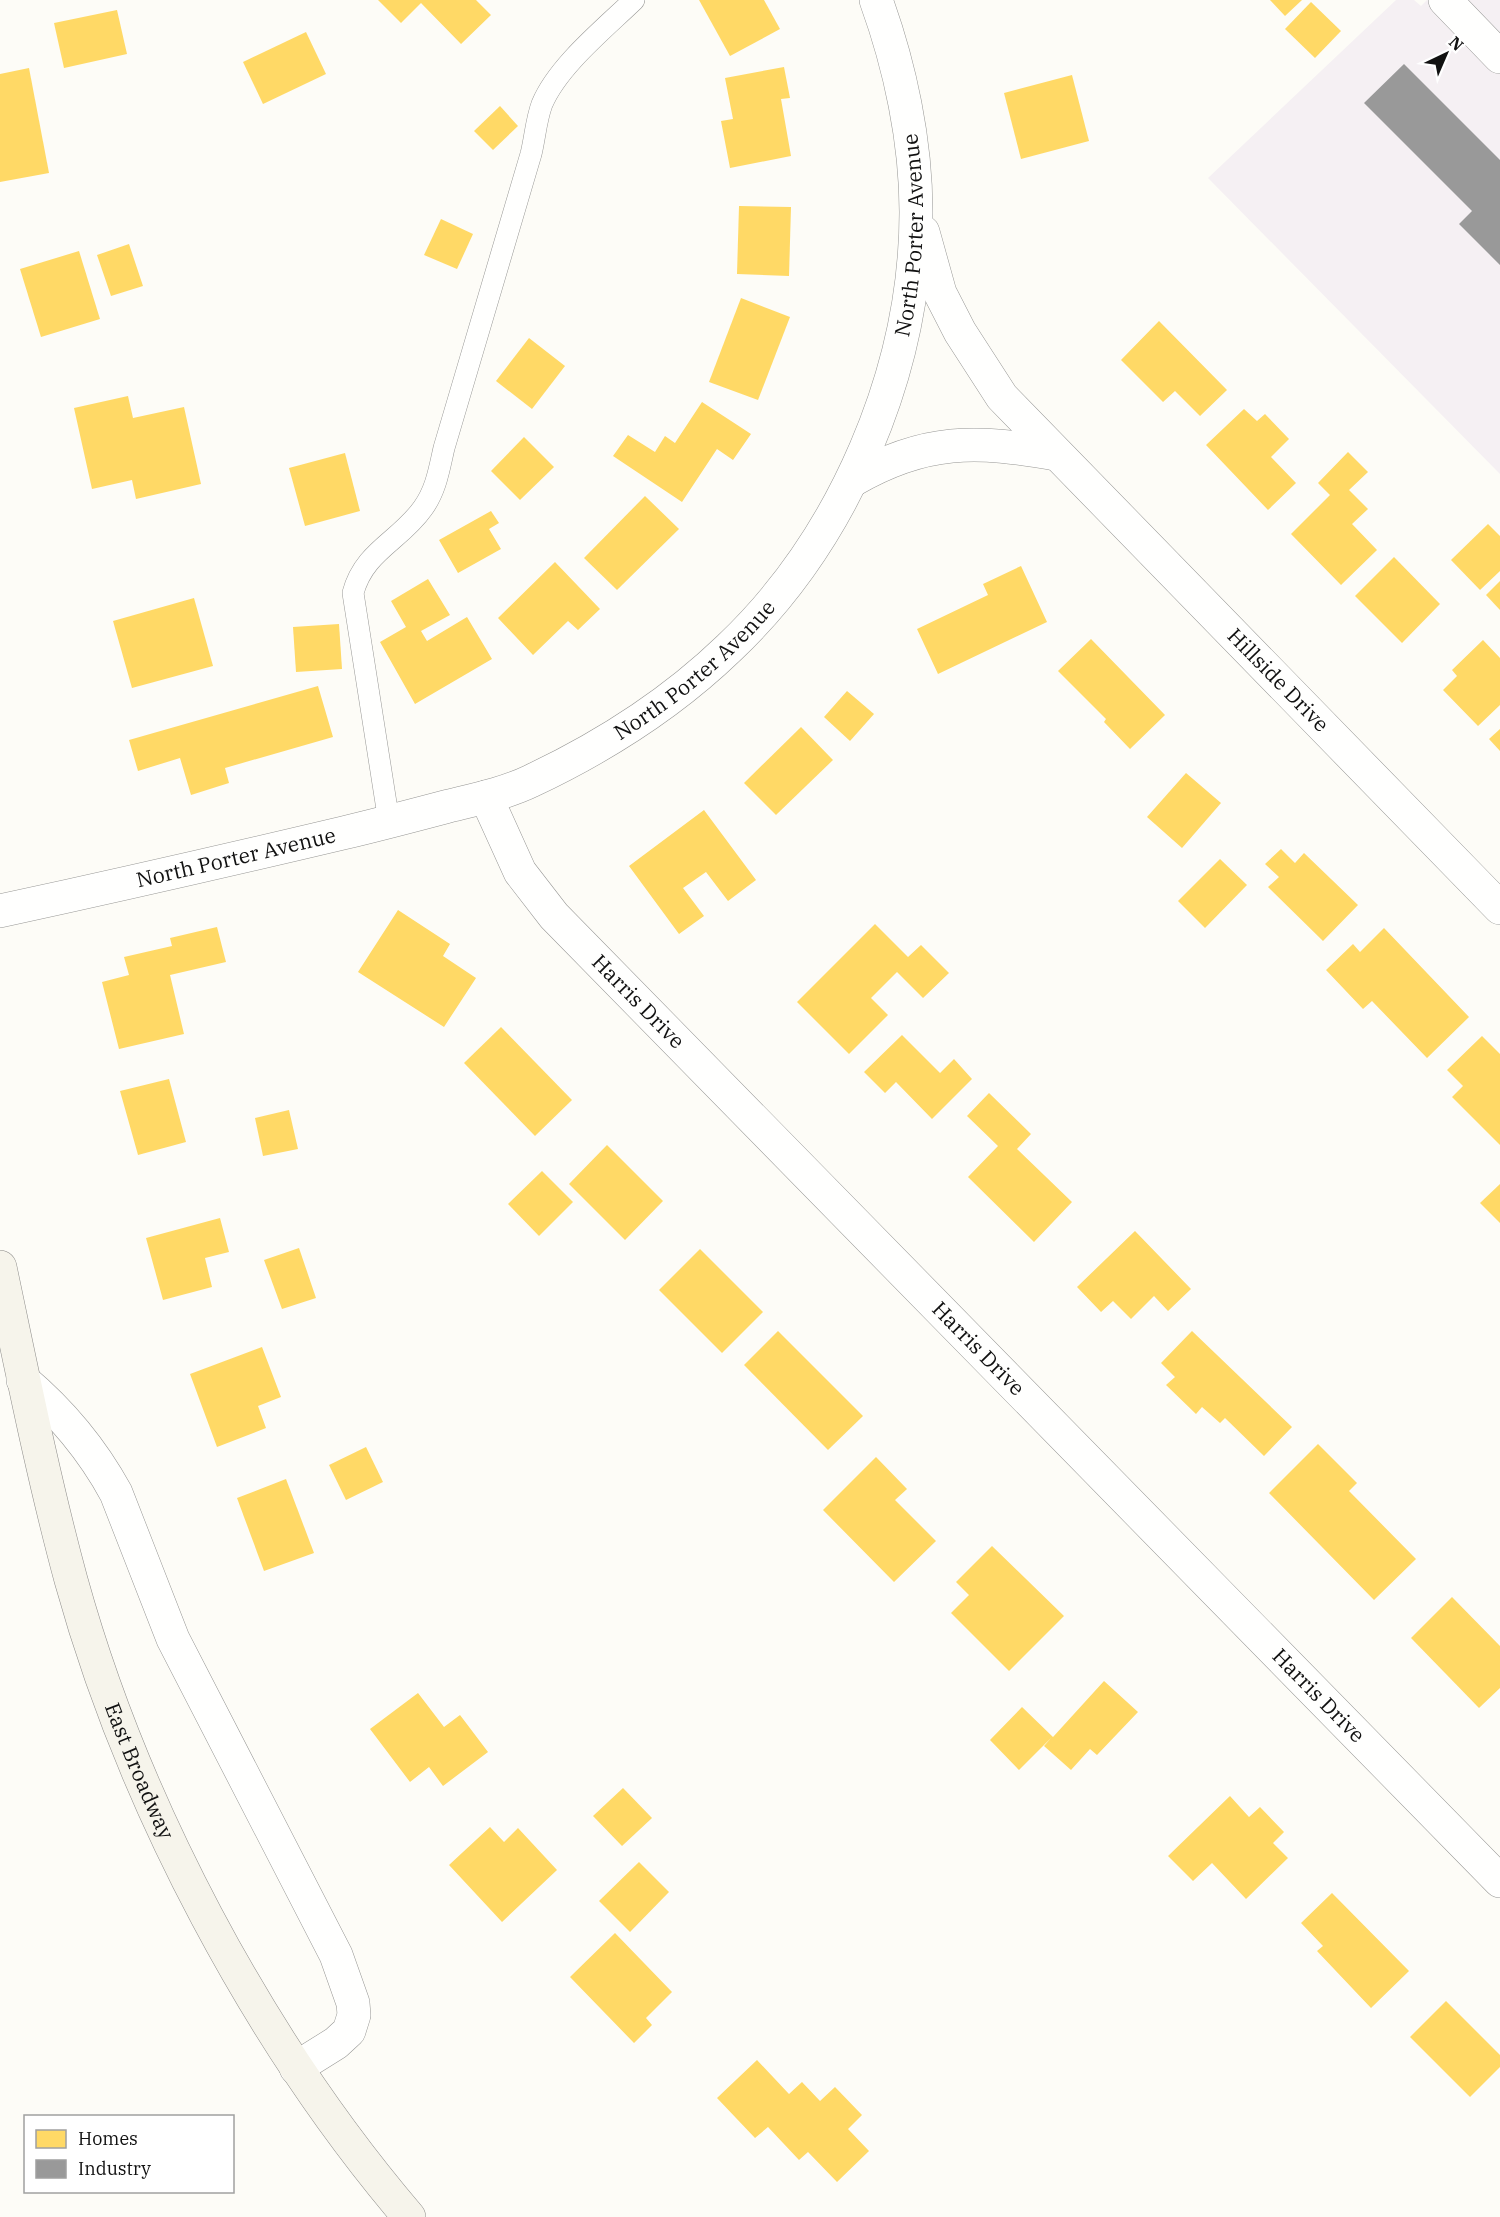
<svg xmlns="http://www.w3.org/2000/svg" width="1500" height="2217" font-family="'IBM Plex Serif',serif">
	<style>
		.industrial { fill: #f5f0f3 }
		.homes { fill: #ffd966 }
		.industry { fill: #999 }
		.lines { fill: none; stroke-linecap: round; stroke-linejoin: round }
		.service-casing { stroke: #979795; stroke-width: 22 }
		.minor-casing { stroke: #979795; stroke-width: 34 }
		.secondary-casing { stroke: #8e8d8b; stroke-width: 34 }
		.service { stroke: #fffffe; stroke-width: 21 }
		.minor { stroke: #fffffe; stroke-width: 33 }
		.secondary { stroke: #f6f4eb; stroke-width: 33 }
		.labels { text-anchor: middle; stroke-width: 6; stroke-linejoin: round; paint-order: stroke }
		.street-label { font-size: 21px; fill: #111; stroke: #fff }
	</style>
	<rect width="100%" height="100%" fill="#fdfcf7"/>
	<path class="industrial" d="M1396,0H1414L1421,6L1427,0H1500V474L1208,178Z"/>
	<g class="homes">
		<path d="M378,0H476L491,15L461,44L421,3L401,23Z"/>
		<path d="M699,0H764L780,29L730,56Z"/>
		<path d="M1270,0H1302L1285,16Z"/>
		<path d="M1311,2L1341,31L1315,58L1285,29Z"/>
		<path d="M117,10L127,54L64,68L54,23Z"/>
		<path d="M306,32L326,74L263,104L243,62Z"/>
		<path d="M784,67L790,98L781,99L791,156L730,168L721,121L733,119L725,78Z"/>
		<path d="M29,68L49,173L0,182V74Z"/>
		<path d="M1072,75L1089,141L1021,159L1004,93Z"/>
		<path d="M500,106L518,126L493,150L474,131Z"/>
		<path d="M739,206L791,207L789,276L737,274Z"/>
		<path d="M441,219L473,234L457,269L424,255Z"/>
		<path d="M129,244L143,286L111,296L97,255Z"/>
		<path d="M79,251L100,319L41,337L20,269Z"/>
		<path d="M741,298L790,317L758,400L709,382Z"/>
		<path d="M1159,321L1227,390L1200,416L1175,391L1163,402L1121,360Z"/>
		<path d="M529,338L565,366L532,409L496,381Z"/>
		<path d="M128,396L133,418L184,407L201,484L136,499L132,480L92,489L74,408Z"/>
		<path d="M702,402L751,434L733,460L717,449L682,502L613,456L628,435L655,452L665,436L675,443Z"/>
		<path d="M1244,409L1257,421L1265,414L1289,439L1271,457L1296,483L1268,510L1206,445Z"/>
		<path d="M524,437L554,467L520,500L491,471Z"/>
		<path d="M1348,452L1368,472L1349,490L1368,509L1352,524L1377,550L1341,585L1291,534L1330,495L1318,483Z"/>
		<path d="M345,453L360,511L305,526L289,468Z"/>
		<path d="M645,496L679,529L617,590L584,558Z"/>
		<path d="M491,511L499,523L489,529L501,549L458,573L439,540Z"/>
		<path d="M1488,524L1500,536V571L1480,590L1451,560Z"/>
		<path d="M1394,557L1440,604L1402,643L1355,596Z"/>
		<path d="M555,562L600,609L578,630L568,621L533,655L498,618Z"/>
		<path d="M1021,566L1047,622L938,674L917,629L988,595L983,584Z"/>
		<path d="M428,579L450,615L421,631L427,641L467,617L492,659L415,704L380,642L406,627L391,601Z"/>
		<path d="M1500,581V610L1486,595Z"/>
		<path d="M194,598L213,666L132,688L113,621Z"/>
		<path d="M339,624L342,669L296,672L293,627Z"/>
		<path d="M1091,639L1165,715L1130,749L1104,722L1106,719L1058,671Z"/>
		<path d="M1483,640L1500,658V705L1478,726L1443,690L1457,676L1452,670Z"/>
		<path d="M318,686L333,737L225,768L229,783L191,795L180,758L138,771L129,740Z"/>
		<path d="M847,691L874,714L850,741L824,717Z"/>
		<path d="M801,727L833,760L776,815L744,783Z"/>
		<path d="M1500,729V751L1489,739Z"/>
		<path d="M1186,773L1221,803L1182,848L1147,817Z"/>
		<path d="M704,810L756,880L728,901L706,872L683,888L704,916L679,934L629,866Z"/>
		<path d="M1281,849L1295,863L1304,853L1358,905L1323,941L1268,887L1279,877L1265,864Z"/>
		<path d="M1220,859L1247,885L1205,928L1178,901Z"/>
		<path d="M398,910L450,944L443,956L476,978L444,1027L358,972Z"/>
		<path d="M875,924L908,957L921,945L949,973L923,998L897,972L871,998L888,1015L849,1054L797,1002Z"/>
		<path d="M217,927L226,962L170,975L184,1034L119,1049L102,982L129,975L124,957L172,946L170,938Z"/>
		<path d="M1384,928L1469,1017L1427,1058L1372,1001L1363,1009L1326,970L1353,944L1360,952Z"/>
		<path d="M501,1027L572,1100L535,1136L464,1063Z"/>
		<path d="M902,1035L940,1073L954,1059L972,1079L932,1119L896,1082L885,1093L864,1072Z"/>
		<path d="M1482,1036L1500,1054V1145L1452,1097L1463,1086L1447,1070Z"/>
		<path d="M169,1079L186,1142L138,1155L120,1091Z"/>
		<path d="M989,1093L1031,1134L1017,1149L1072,1202L1034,1242L968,1177L998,1146L967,1116Z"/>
		<path d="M289,1110L298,1149L263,1156L255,1118Z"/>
		<path d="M607,1145L663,1201L625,1240L569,1184Z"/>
		<path d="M542,1171L573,1202L539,1236L508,1204Z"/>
		<path d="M1500,1184V1223L1480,1203Z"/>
		<path d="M220,1218L229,1252L205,1258L212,1287L163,1300L146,1238Z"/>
		<path d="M1135,1231L1191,1289L1168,1311L1154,1296L1131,1319L1113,1301L1101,1312L1077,1287Z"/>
		<path d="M299,1248L316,1298L282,1309L264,1260Z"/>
		<path d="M700,1249L763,1312L722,1353L659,1290Z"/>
		<path d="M778,1331L863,1416L828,1450L744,1365Z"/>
		<path d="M1192,1331L1292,1427L1264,1456L1225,1418L1220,1423L1202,1407L1196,1414L1166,1385L1175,1377L1161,1363Z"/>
		<path d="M262,1347L281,1397L258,1406L266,1428L217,1447L190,1374Z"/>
		<path d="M1318,1444L1357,1483L1349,1491L1416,1559L1374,1600L1269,1493Z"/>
		<path d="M366,1447L383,1482L346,1500L329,1465Z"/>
		<path d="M876,1457L907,1489L895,1500L936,1541L894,1582L823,1510Z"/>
		<path d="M286,1479L314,1553L264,1571L237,1498Z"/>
		<path d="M992,1546L1064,1616L1009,1671L951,1613L969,1595L956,1582Z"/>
		<path d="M1452,1597L1500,1646V1688L1479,1708L1411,1638Z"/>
		<path d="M1104,1681L1138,1712L1097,1755L1090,1749L1071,1770L1044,1746L1051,1738L1019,1770L990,1740L1022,1707L1053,1737Z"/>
		<path d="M418,1693L444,1727L460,1715L488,1752L443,1786L429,1767L410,1782L370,1729Z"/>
		<path d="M623,1788L652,1818L622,1846L593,1816Z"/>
		<path d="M1230,1796L1249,1817L1260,1807L1284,1832L1273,1843L1288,1858L1246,1899L1212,1863L1193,1881L1168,1856Z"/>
		<path d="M490,1827L504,1842L518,1828L557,1870L502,1922L449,1865Z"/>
		<path d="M639,1862L669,1892L630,1932L599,1901Z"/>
		<path d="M1332,1893L1409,1971L1371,2008L1317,1951L1323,1946L1301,1923Z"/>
		<path d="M615,1933L672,1992L646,2018L652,2025L634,2043L570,1977Z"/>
		<path d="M1446,2001L1500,2055V2067L1470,2097L1410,2037Z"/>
		<path d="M757,2060L789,2094L802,2082L820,2101L835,2087L862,2115L848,2129L869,2151L837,2182L808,2152L799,2160L768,2127L755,2138L717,2098Z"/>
	</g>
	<path class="industry" d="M1404,64L1500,160V265L1459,224L1472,211L1364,103Z"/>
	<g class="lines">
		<g class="service-casing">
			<path id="service" d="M389,822L353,593C364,551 400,541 423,508C436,490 439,470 444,448L531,154C535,138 536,120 542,104C558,66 604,29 634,0"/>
		</g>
		<g class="minor-casing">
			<g id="minor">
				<path d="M1445,0L1500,57"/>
				<path id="s1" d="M923,232L940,293L960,332L1002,397L1500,908"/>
				<path d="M853,480C925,438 977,440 1056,454"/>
				<path id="s2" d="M486,797L520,872L554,916L1500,1881"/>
				<path id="s3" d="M0,911C115,886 229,860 343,833C377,825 411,816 445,807C473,800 504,794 531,781C603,747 672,703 729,648C844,539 916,371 916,212C916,141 900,66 876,0"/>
				<path d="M23,1380C61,1412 92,1449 116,1493L173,1639L336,1955L353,2003L354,2015L349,2031L336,2043L296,2068"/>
			</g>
		</g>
		<g class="secondary-casing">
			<g id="secondary">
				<path id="s4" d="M0,1267C22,1371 43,1477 71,1580C133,1804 258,2040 409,2217"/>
			</g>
		</g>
		<use href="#service" class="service"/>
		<use href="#minor" class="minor"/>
		<use href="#secondary" class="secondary"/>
	</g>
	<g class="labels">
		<g class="street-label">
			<text dy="7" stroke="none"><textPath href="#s3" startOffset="1250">North Porter Avenue</textPath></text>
			<text dy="7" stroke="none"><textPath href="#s3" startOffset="746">North Porter Avenue</textPath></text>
			<text dy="7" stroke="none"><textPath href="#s1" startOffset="580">Hillside Drive</textPath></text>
			<text dy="7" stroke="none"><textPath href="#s3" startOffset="242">North Porter Avenue</textPath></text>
			<text dy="7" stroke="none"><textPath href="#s2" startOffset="258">Harris Drive</textPath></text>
			<text dy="7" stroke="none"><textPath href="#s2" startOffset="744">Harris Drive</textPath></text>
			<text dy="7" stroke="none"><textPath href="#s2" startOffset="1230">Harris Drive</textPath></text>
			<text dy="7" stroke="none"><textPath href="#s4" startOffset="524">East Broadway</textPath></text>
		</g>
	</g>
	<rect x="24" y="2115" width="210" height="78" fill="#ffffff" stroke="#a0a0a0" stroke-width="1.5"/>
	<rect x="36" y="2130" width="30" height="18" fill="#ffd966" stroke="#a0a0a0" stroke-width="1.5"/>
	<text x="78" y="2145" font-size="18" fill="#111111">Homes</text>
	<rect x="36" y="2160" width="30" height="18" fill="#999999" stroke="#a0a0a0" stroke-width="1.5"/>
	<text x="78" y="2175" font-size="18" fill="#111111">Industry</text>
	<g transform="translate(1446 54) rotate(44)" stroke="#ffffff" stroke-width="4.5" paint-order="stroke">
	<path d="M0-4.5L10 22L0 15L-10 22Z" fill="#111111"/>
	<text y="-9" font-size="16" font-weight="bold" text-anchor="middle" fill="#111111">N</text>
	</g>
</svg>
